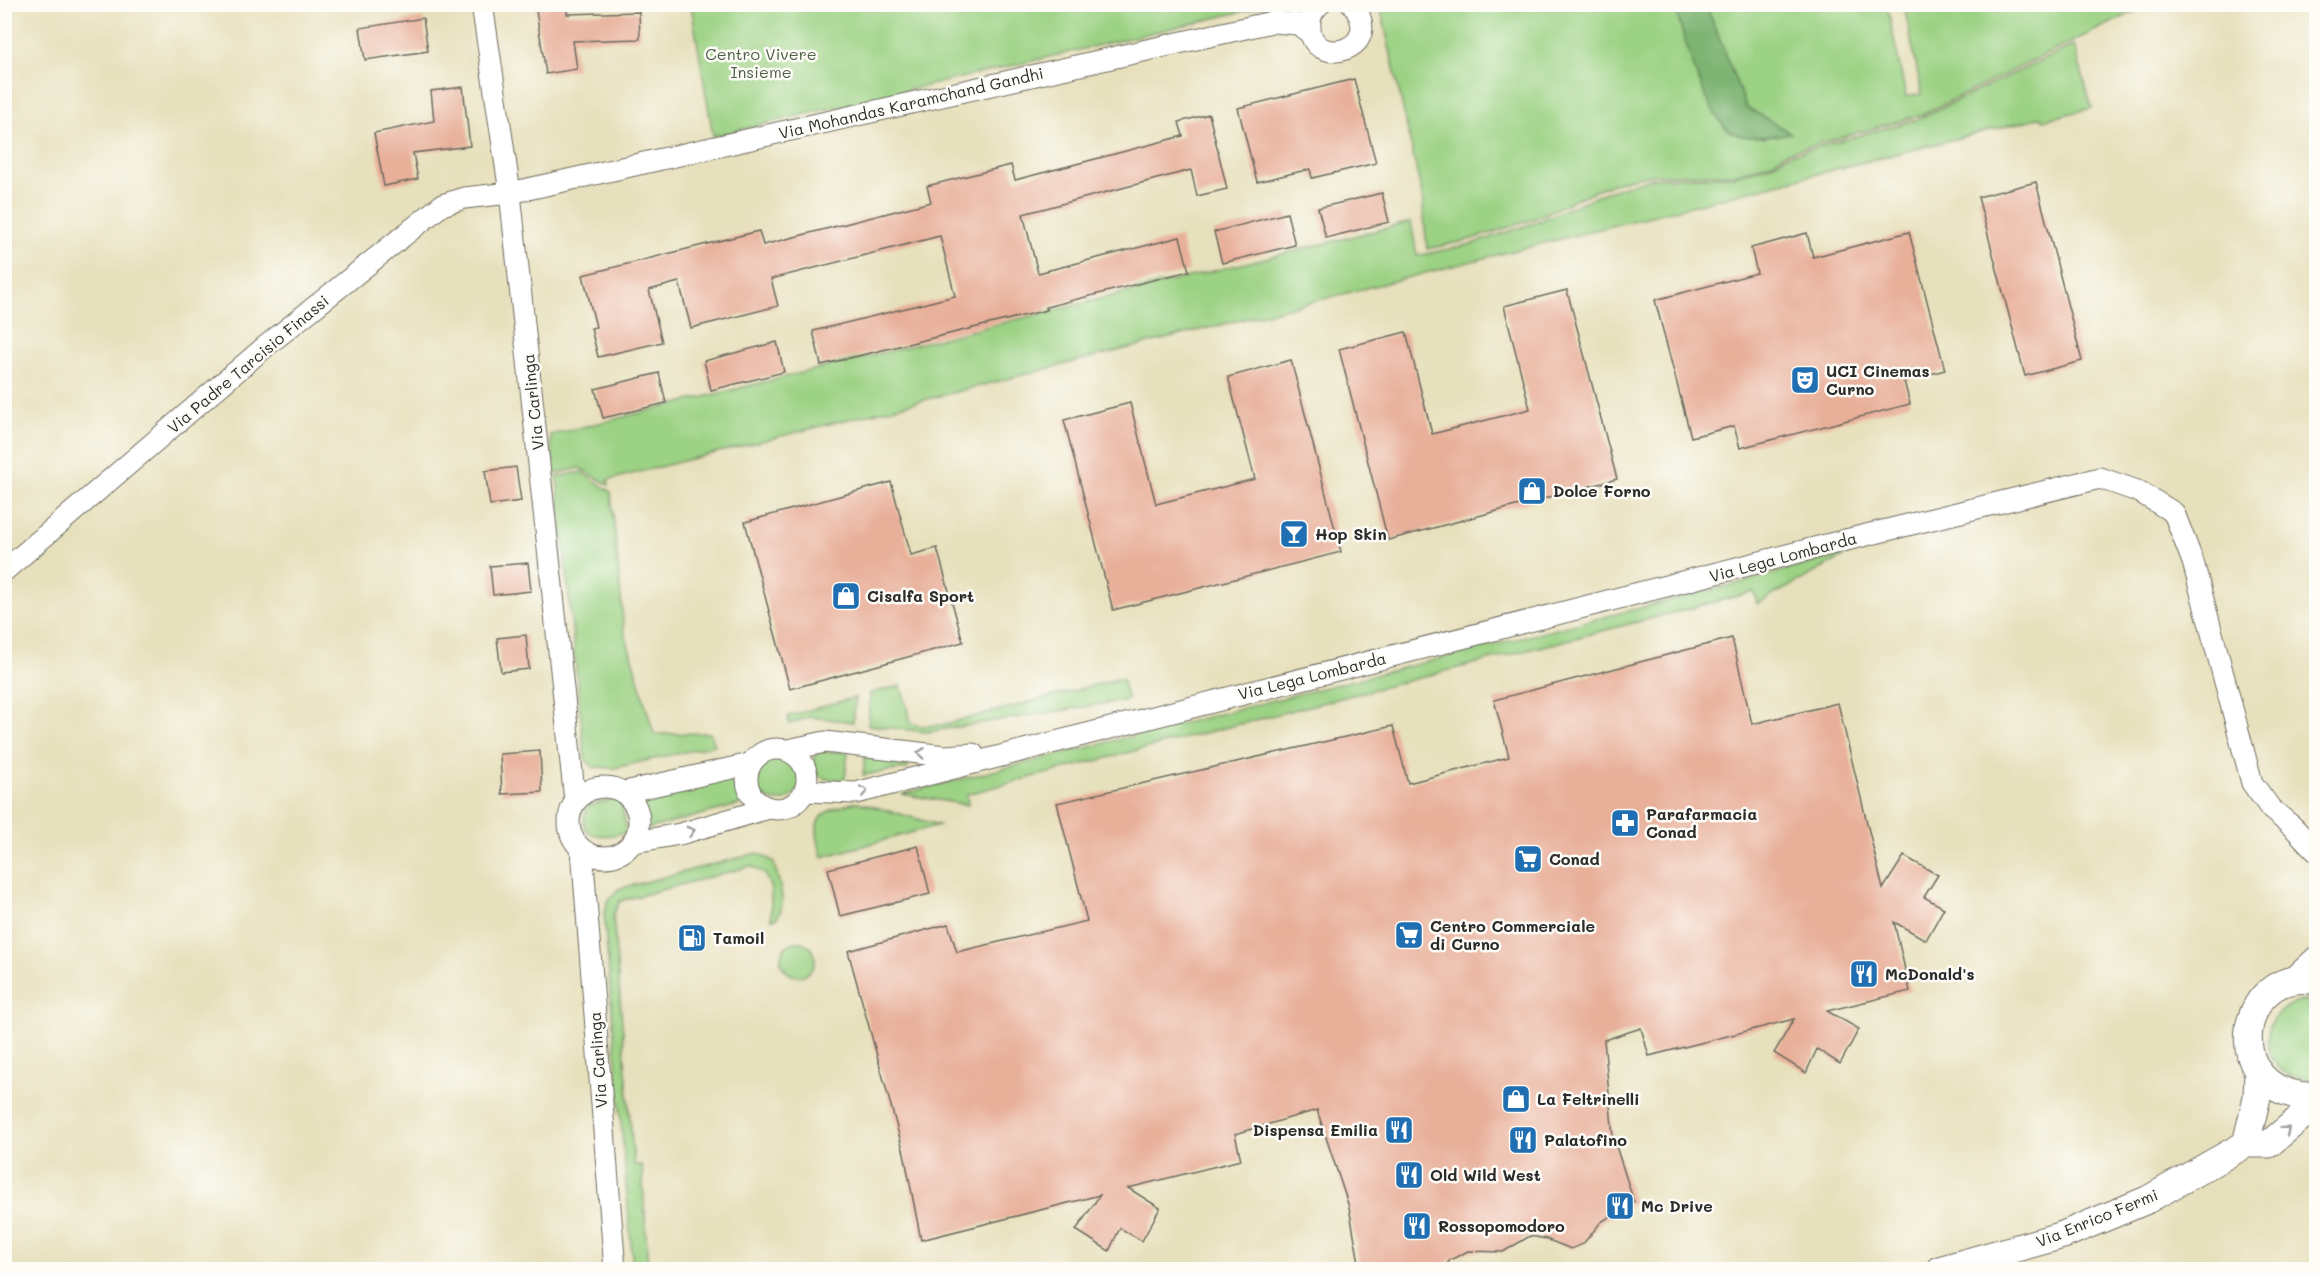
<svg xmlns="http://www.w3.org/2000/svg" width="2321" height="1274" font-family="Mali,sans-serif">
	<style>
		.green { fill: #9cd284; stroke: #647e58; stroke-width: 1.5 }
		.forest { fill: #7db472; stroke: #54704e; stroke-width: 1.5 }
		.building { fill: #e8af99 }
		.lines { fill: none; stroke-linecap: round; stroke-linejoin: round }
		.minor-casing { stroke: #6d6a5e; stroke-width: 23 }
		.tertiary-casing { stroke: #6d6a5e; stroke-width: 29 }
		.minor { stroke: #fff; stroke-width: 21 }
		.tertiary { stroke: #fff; stroke-width: 27 }
		.oneway { stroke: #a0a0a0 }
		.labels { text-anchor: middle; stroke-width: 5; stroke-linejoin: round; paint-order: stroke }
		.park-label { font-size: 16px; fill: #4d5d46; stroke: #fdfcf7 }
		.street-label { font-size: 16px; fill: #2b2b2b; stroke: #fdfcf7 }
		.poi-label { font-size: 16px; font-weight: bold; fill: #2b2b2b; stroke: #fdfcf7; text-anchor: start }
	</style>
	<rect width="100%" height="100%" fill="#fdfcf7"/>
	<filter id="ink" filterUnits="userSpaceOnUse"><feTurbulence type="fractalNoise" baseFrequency=".0167" numOctaves="2"/><feDisplacementMap in="SourceGraphic" scale="12" xChannelSelector="R" yChannelSelector="G"/><feConvolveMatrix kernelMatrix="1 2 1 2 8 2 1 2 1" color-interpolation-filters="sRGB"/></filter>
	<filter id="wash" filterUnits="userSpaceOnUse"><feTurbulence type="fractalNoise" baseFrequency=".008" numOctaves="4" result="noise"/><feDisplacementMap in="SourceGraphic" scale="24" xChannelSelector="R" yChannelSelector="G"/><feGaussianBlur stdDeviation="1.35" result="paint"/><feColorMatrix in="noise" values="0 0 0 0 0 0 0 0 0 0 0 0 0 0 0 0 0 1.4 0 .05"/><feComposite in="paint" operator="in"/></filter>
	<g filter="url(#wash)">
		<rect width="100%" height="100%" fill="#e7e0bc"/>
		<g class="green">
			<path d="M691,5V4L1270,5L713,136Z"/>
			<path d="M1380,5H1674L1699,82L1763,138L1790,133L1746,107L1706,5H1887L1906,97L1922,94L1904,5H2148L1921,115L1785,153L1771,163L1734,174L1649,175L1631,178L1601,188L1531,220L1469,240L1427,249L1422,195Z"/>
			<path d="M2074,45L2092,108L2043,120L2042,117L608,480L609,485L580,468L555,474L550,435L1411,222L1417,256L1472,244L1531,224L1604,193L1650,178L1734,176L1771,165L1785,156L1918,119Z"/>
			<path d="M582,472L611,492L624,630L654,734L710,733L715,745L614,768L593,767L585,759L557,477Z"/>
			<path d="M1854,551L1757,604L1754,592L967,794L968,805L902,794L1751,580Z"/>
			<path d="M1122,678L1128,700L926,732L868,725L870,693L901,686L911,723L920,726L942,725Z"/>
			<path d="M856,697L853,722L810,717L789,724L788,716Z"/>
			<path d="M816,752H848L845,779C831,780 820,782 813,768Z"/>
			<path d="M865,755L908,761V768L863,775Z"/>
			<circle cx="778" cy="778" r="23"/>
			<path d="M727,775L746,803L639,831L640,821L633,800Z"/>
			<path d="M620,797L627,832C605,838 572,841 588,806Z"/>
			<path d="M857,802L939,825L822,857C810,814 818,813 857,802Z"/>
			<path d="M757,853L773,861C778,879 789,903 776,919H771V889L765,874L751,866L620,901L613,915L634,1165H642L648,1269H633L604,913L608,901L618,889Z"/>
			<circle cx="798" cy="959" r="17"/>
			<path d="M2309,1000L2316,1002V1077C2260,1089 2246,1006 2309,1000Z"/>
		</g>
		<path class="forest" d="M1674,5H1706L1746,107L1791,133C1774,136 1745,141 1731,132C1705,116 1683,33 1674,5Z"/>
		<g id="blocks">
			<g class="building">
				<path d="M535,4H567V14L639,12L640,39L573,41L577,69L546,74Z"/>
				<path d="M423,18L428,51L365,60L360,28Z"/>
				<path d="M1354,79L1376,163L1312,178L1310,169L1257,182L1238,108Z"/>
				<path d="M463,87L470,146L413,153L418,179L384,186L374,133L434,121L431,91Z"/>
				<path d="M1209,114L1227,189L1197,196L1191,170L1023,214L1038,273L1180,237L1189,271L1046,307L1047,310L821,365L813,331L955,296L940,236L771,279L778,306L691,328L679,282L649,290L662,342L598,357L591,328L596,327L583,275L759,231L763,245L931,202L927,186L1011,165L1015,180L1183,136L1179,122Z"/>
				<path d="M2036,182L2082,361L2025,376L1978,197Z"/>
				<path d="M1382,193L1389,222L1326,238L1318,208Z"/>
				<path d="M1287,213L1295,245L1222,263L1214,232Z"/>
				<path d="M1909,232L1945,370L1904,381L1910,404L1740,448L1734,426L1691,437L1655,300L1757,273L1751,248L1807,233L1813,257Z"/>
				<path d="M1567,290L1617,479L1388,540L1339,349L1406,332L1432,434L1530,409L1504,306Z"/>
				<path d="M777,342L784,372L711,390L704,361Z"/>
				<path d="M1291,360L1341,552L1113,610L1064,420L1130,403L1156,504L1255,479L1228,377Z"/>
				<path d="M659,373L666,403L603,418L595,389Z"/>
				<path d="M516,467L521,501L490,505L485,471Z"/>
				<path d="M891,482L911,555L937,548L963,642L790,689L745,522Z"/>
				<path d="M528,563L531,591L493,595L490,566Z"/>
				<path d="M526,635L529,669L501,672L497,638Z"/>
				<path d="M1732,638L1752,724L1838,703L1883,889L1904,856L1938,875L1924,897L1944,908L1926,940L1894,922L1910,991L1827,1011L1859,1029L1840,1064L1817,1049L1806,1073L1774,1053L1794,1019L1649,1056L1641,1028L1604,1040L1613,1137L1634,1202L1601,1222L1583,1244L1571,1249L1546,1239L1530,1236L1503,1252L1468,1251L1450,1260L1443,1269L1360,1268L1349,1207L1317,1110L1235,1134L1241,1160L1128,1188L1160,1208L1142,1241L1120,1228L1109,1251L1076,1230L1100,1195L921,1240L904,1153L848,951L948,924L957,952L1087,921L1057,803L1393,726L1408,783L1509,757L1494,700Z"/>
				<path d="M540,751L542,792L502,794L500,754Z"/>
				<path d="M918,846L930,894L840,916L828,869Z"/>
			</g>
		</g>
	</g>
	<g filter="url(#ink)">
		<use href="#blocks" fill-opacity="0" stroke="#6d6a5e" stroke-width="1.5"/>
		<g class="lines">
			<g class="minor-casing">
				<g id="minor">
					<path d="M482,4L510,193L575,801"/>
					<path d="M1320,4C1312,11 1309,18 1310,29C1314,70 1388,49 1352,4"/>
					<path d="M4,571L266,346L442,205L464,198L510,193L1272,22L1298,24L1310,33"/>
					<circle cx="777" cy="779" r="30"/>
					<path d="M788,750L825,742L945,756L973,754"/>
					<circle cx="604" cy="822" r="35"/>
					<path d="M806,791L856,793L1846,540L2100,478L2140,492L2174,513L2193,562L2252,783L2271,809L2293,827L2316,851"/>
					<path d="M625,792L750,764"/>
					<path d="M634,842L680,834L769,808"/>
					<path d="M582,850L615,1270"/>
					<path d="M2289,982L2316,957"/>
				</g>
			</g>
			<g class="tertiary-casing">
				<g id="tertiary">
					<path d="M2316,981C2236,964 2216,1099 2316,1096"/>
					<path d="M2246,1144L2257,1097L2258,1073"/>
					<path d="M1939,1270L2063,1235L2147,1200L2246,1144H2269L2300,1118L2316,1097"/>
				</g>
			</g>
			<use href="#minor" class="minor"/>
			<use href="#tertiary" class="tertiary"/>
		</g>
		<defs><path id="oneway-chevron" d="M-2-3.5L2.5 0L-2 3.5" fill="none" stroke-width="1.6" stroke-linecap="round" stroke-linejoin="round" transform="scale(1.5)"/></defs>
		<g class="oneway">
			<use href="#oneway-chevron" transform="translate(921 753) rotate(-173)"/>
			<use href="#oneway-chevron" transform="translate(864 791) rotate(-12)"/>
			<use href="#oneway-chevron" transform="translate(691 831) rotate(-16)"/>
			<use href="#oneway-chevron" transform="translate(2286 1130) rotate(-40)"/>
		</g>
	</g>
	<defs>
		<g id="theatre-square" transform="scale(1.5)"><rect x="-9" y="-9" width="18" height="18" rx="4" fill="#1f6fb2" stroke="#fdfcf7"/><path d="M-5-5.5Q0-4 5-5.5V0Q5 5 0 6Q-5 5-5 0ZM-3.3-2.5H-1v1.5H-3.3ZM1-2.5H3.3v1.5H1ZM-2.8 1Q0 5.5 2.8 1Z" fill="#fff"/></g>
		<g id="shop-square" transform="scale(1.5)"><rect x="-9" y="-9" width="18" height="18" rx="4" fill="#1f6fb2" stroke="#fdfcf7"/><path d="M-5-2.5h2.3a2.7 3.5 0 0 1 5.4 0H5L5.5 6h-11ZM-1.5-2.5h3a1.5 2.3 0 0 0-3 0Z" fill="#fff"/></g>
		<g id="bar-square" transform="scale(1.5)"><rect x="-9" y="-9" width="18" height="18" rx="4" fill="#1f6fb2" stroke="#fdfcf7"/><path d="M-6-5H6L.8 .8V4.5H3.5V6h-7V4.5H-.8V.8Z" fill="#fff"/></g>
		<g id="pharmacy-square" transform="scale(1.5)"><rect x="-9" y="-9" width="18" height="18" rx="4" fill="#1f6fb2" stroke="#fdfcf7"/><path d="M-2-6h4v4h4v4h-4v4h-4v-4h-4v-4h4Z" fill="#fff"/></g>
		<g id="supermarket-square" transform="scale(1.5)"><rect x="-9" y="-9" width="18" height="18" rx="4" fill="#1f6fb2" stroke="#fdfcf7"/><path d="M-6-5.5h2.5l.6 2H6L4.5 2H-2.5L-4.4-4H-6ZM-1.5 3.2a1.3 1.3 0 1 0 .1 0ZM3 3.2a1.3 1.3 0 1 0 .1 0Z" fill="#fff"/></g>
		<g id="fuel-square" transform="scale(1.5)"><rect x="-9" y="-9" width="18" height="18" rx="4" fill="#1f6fb2" stroke="#fdfcf7"/><path d="M-5.5-6h7V0h2V4h1.3V-2.5L3-4.5l.8-.8L6-3V5H2.5V1h-1V6h-7ZM-4.2-4.7v3.2H.2V-4.7Z" fill="#fff"/></g>
		<g id="restaurant-square" transform="scale(1.5)"><rect x="-9" y="-9" width="18" height="18" rx="4" fill="#1f6fb2" stroke="#fdfcf7"/><path d="M-5-6h1v4h1v-4h1v4h1v-4h1v5L-1.5 .5V6h-2V.5L-5-1ZM5-6V6H3V1.5H1.5Q1.5-4 5-6Z" fill="#fff"/></g>
	</defs>
	<g fill-rule="evenodd">
		<use href="#theatre-square" x="1805" y="380"/>
		<use href="#shop-square" x="1532" y="491"/>
		<use href="#bar-square" x="1294" y="534"/>
		<use href="#shop-square" x="846" y="596"/>
		<use href="#pharmacy-square" x="1625" y="823"/>
		<use href="#supermarket-square" x="1528" y="859"/>
		<use href="#supermarket-square" x="1409" y="935"/>
		<use href="#fuel-square" x="692" y="938"/>
		<use href="#restaurant-square" x="1864" y="974"/>
		<use href="#shop-square" x="1516" y="1099"/>
		<use href="#restaurant-square" x="1399" y="1130"/>
		<use href="#restaurant-square" x="1523" y="1140"/>
		<use href="#restaurant-square" x="1409" y="1175"/>
		<use href="#restaurant-square" x="1620" y="1206"/>
		<use href="#restaurant-square" x="1417" y="1226"/>
	</g>
	<g class="labels">
		<g class="park-label">
			<text x="761" y="60">Centro Vivere<tspan x="761" dy="18">Insieme</tspan></text>
		</g>
		<g class="street-label">
			<text transform="translate(911 103) rotate(-13)" y="6">Via Mohandas Karamchand Gandhi</text>
			<text transform="translate(248 364) rotate(-40)" y="6">Via Padre Tarcisio Finassi</text>
			<text transform="translate(533 402) rotate(-96)" y="6">Via Carlinga</text>
			<text transform="translate(1783 557) rotate(-15)" y="6">Via Lega Lombarda</text>
			<text transform="translate(1312 676) rotate(-14)" y="6">Via Lega Lombarda</text>
			<text transform="translate(598 1060) rotate(-94)" y="6">Via Carlinga</text>
			<text transform="translate(2097 1218) rotate(-22)" y="6">Via Enrico Fermi</text>
		</g>
		<g class="poi-label">
			<text x="1826" y="377">UCI Cinemas<tspan x="1826" dy="18">Curno</tspan></text>
			<text x="1553" y="497">Dolce Forno</text>
			<text x="1315" y="540">Hop Skin</text>
			<text x="867" y="602">Cisalfa Sport</text>
			<text x="1646" y="820">Parafarmacia<tspan x="1646" dy="18">Conad</tspan></text>
			<text x="1549" y="865">Conad</text>
			<text x="1430" y="932">Centro Commerciale<tspan x="1430" dy="18">di Curno</tspan></text>
			<text x="713" y="944">Tamoil</text>
			<text x="1885" y="980">McDonald's</text>
			<text x="1537" y="1105">La Feltrinelli</text>
			<text x="1378" y="1136" text-anchor="end">Dispensa Emilia</text>
			<text x="1544" y="1146">Palatofino</text>
			<text x="1430" y="1181">Old Wild West</text>
			<text x="1641" y="1212">Mc Drive</text>
			<text x="1438" y="1232">Rossopomodoro</text>
		</g>
	</g>
	<rect width="2321" height="1274" fill="none" stroke="#fdfcf7" stroke-width="24"/>
</svg>
